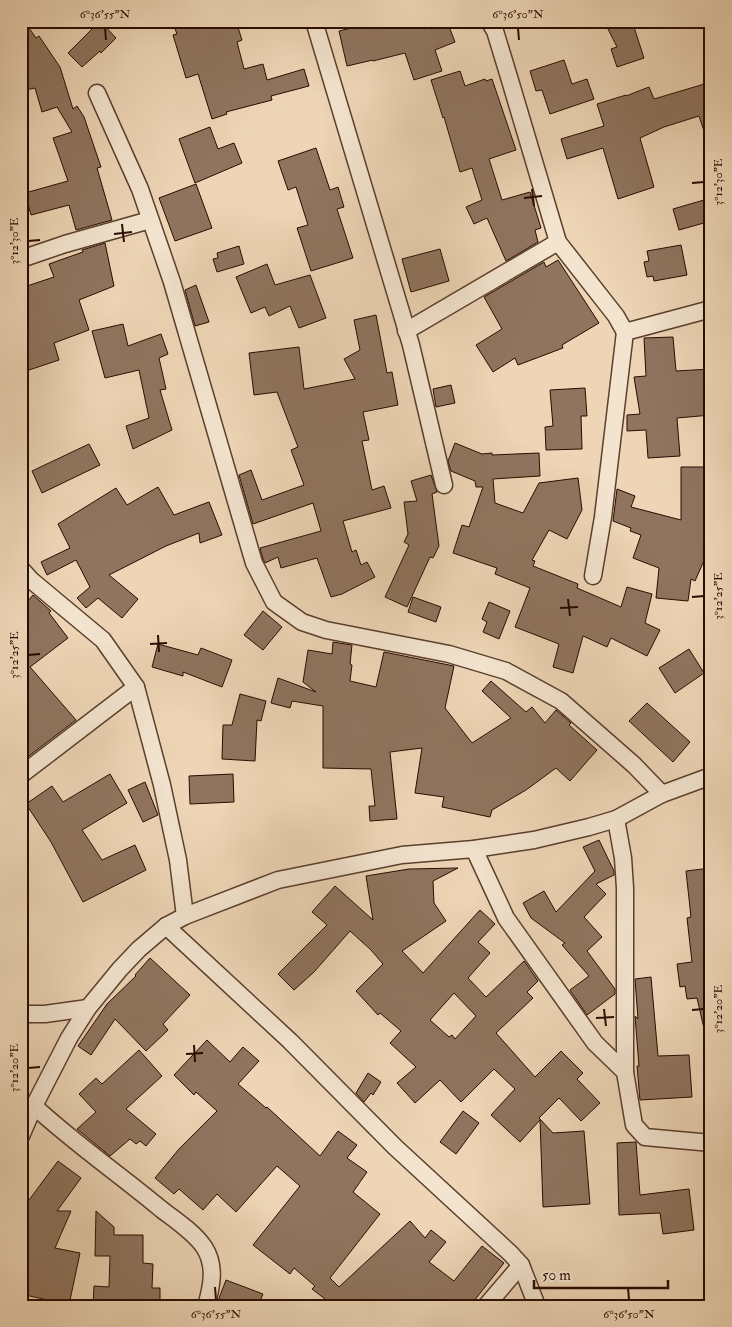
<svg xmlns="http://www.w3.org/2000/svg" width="732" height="1327" font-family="'IM FELL Double Pica',serif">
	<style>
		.building { fill: #8f745e; stroke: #2a0b00; fill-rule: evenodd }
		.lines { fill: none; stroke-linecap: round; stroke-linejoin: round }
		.minor-casing { stroke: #5b3e2d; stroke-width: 19 }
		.minor { stroke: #f3e4cf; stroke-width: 16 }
		.ticks { fill: none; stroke: #2a0b00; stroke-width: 2 }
		.neatline { fill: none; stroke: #2a0b00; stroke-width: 2 }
		.ticks-label { font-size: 12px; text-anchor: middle; fill: #2a0b00 }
	</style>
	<rect width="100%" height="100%" fill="#edd5b5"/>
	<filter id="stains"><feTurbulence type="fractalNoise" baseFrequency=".004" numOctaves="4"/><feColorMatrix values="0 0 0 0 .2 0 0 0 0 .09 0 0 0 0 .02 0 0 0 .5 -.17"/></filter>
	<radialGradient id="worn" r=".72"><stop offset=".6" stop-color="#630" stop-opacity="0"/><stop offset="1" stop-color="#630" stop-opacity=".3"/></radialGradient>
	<g class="building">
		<path d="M21,21H24L36,38L39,36L60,67L73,109L77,106L84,117L101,167L97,168L112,220L76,230L69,205L31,215L25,193L68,181L53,138L72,132L57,107L42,112L35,88L26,90L21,69Z"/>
		<path d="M100,21L116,38L101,53L100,51L82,67L68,53Z"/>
		<path d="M172,21H236L242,40L237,42L244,69L263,64L267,80L304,69L309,86L271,96L272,100L226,112L227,114L212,119L198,74L186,78L173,35L177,34Z"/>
		<path d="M363,21H421L424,29L447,21L455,42L435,50L442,71L414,80L405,53L373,61V60L347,66L339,31L364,25Z"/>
		<path d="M604,21H632L644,58L617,67L611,49L617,47Z"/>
		<path d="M564,60L572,84L587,79L594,99L550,114L542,90L536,91L530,71Z"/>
		<path d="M460,71L465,86L485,79L486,81L492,79L516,150L489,159L502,200L530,192L541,228L535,230L538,242L506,261L487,218L474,224L466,207L482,200L472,168L460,172L444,117L443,118L431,80Z"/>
		<path d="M711,82V143H708L699,116L664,127L640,138L654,187L618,199L603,148L567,159L561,139L604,126L597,104L626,95V96L649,87L654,99Z"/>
		<path d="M210,127L218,149L234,143L242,163L195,183L179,139Z"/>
		<path d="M316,148L330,190L338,187L344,207L337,209L353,258L311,271L297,228L308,225L296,187L288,190L278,161Z"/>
		<path d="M196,184L212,228L175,241L159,198Z"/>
		<path d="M711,198V221L679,230L673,209Z"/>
		<path d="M105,243L114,286L79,300L89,330L54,343L59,360L29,370L21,345V288L54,277L49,264L83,252L82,250Z"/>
		<path d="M681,245L687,275L654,281L653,276L647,277L644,262L649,261L647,251Z"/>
		<path d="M239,246L244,264L217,272L213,259L218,258L217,253Z"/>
		<path d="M440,249L449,281L411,292L402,259Z"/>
		<path d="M558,260L599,323L562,345L563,348L518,365L515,358L493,372L476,345L502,329L484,297L544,262L546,267Z"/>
		<path d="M267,264L275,285L310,275L326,318L299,328L290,306L269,316L265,307L251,313L236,277Z"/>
		<path d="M196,285L209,322L195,326L185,290Z"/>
		<path d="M376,315L387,373L392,372L398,405L363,412L369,440L362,441L372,490L384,486L391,508L343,521L352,552L356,550L361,565L367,562L375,577L342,594L331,597L317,558L281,568L278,557L265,563L263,559L260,548L321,531L313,503L253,524L239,475L251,470L262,500L304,485L291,450L298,447L277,392L254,395L249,353L299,347L304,389L355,379L344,359L360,350L354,320Z"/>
		<path d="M123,324L128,346L161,334L168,354L159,358L166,389L160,390L172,430L133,449L126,426L149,418L139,370L105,378L92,331Z"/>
		<path d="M673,337L676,371L711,369V415L677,418L680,456L648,458L646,430L627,431V415L640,414L634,377L646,376L644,338Z"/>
		<path d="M451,385L455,403L436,407L433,389Z"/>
		<path d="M585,388L587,416H581L582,449L546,450L545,427L553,426L550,390Z"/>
		<path d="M455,443L482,454L492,453V455L539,453L540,476L493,479L495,503L523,513L539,483L578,478L582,510L567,539L549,530L532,560L535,561L533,566L578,584L577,588L621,607L627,587L652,594L645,623L660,630L647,656L611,638L607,647L583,636L573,673L553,667L559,644L515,627L530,588L495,574L497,568L453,553L462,525L469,527L483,487H476L475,481L451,471L448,461Z"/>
		<path d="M89,444L100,465L42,493L32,471Z"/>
		<path d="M681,467H711V536L706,556L695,581L691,579L688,601L656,598L659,568L633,558L641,535L630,531L631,528L613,521L617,489L635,496L631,507L681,520Z"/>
		<path d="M431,475L437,492L432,494L439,546L433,558L430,557L407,607L385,597L409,545L404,542L408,534L404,502L417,501L411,481Z"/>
		<path d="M158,487L174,515L209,502L222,535L200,543L199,533L166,546L109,575L138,599L122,618L98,598L86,608L77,598L90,587L76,560L47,575L41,562L70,548L58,524L116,488L127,505Z"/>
		<path d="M33,595L51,611L49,613L68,638L30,667L76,720L21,762V609Z"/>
		<path d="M413,597L441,607L436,622L408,612Z"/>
		<path d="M489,602L510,611L499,639L483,632L487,622L482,619Z"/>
		<path d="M263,611L282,627L263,650L244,635Z"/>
		<path d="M333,642L352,645L350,664L352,665L350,681L376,687L384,652L454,666L445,708L472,743L511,718L482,691L491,681L526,712L532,707L545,723L556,710L571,723L569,725L597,750L570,781L556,768L526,790L492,810L490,817L442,807L444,797L415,793L422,748L390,752L397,819L370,821L369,806H375L371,769L323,768V706L292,701L290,708L271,703L278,678L316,692L303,682L308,650L332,654Z"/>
		<path d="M158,644L198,655L201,648L232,660L222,687L183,672V676L152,667Z"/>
		<path d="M689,649L704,673L675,693L659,668Z"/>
		<path d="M240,694L266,701L261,721L257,720L255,761L222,759L223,725H232Z"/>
		<path d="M647,703L690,742L673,762L629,721Z"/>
		<path d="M110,774L127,803L82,830L102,860L135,845L146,870L83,902L51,842L26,804L52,786L63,802Z"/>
		<path d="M233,774L234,802L190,804L189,776Z"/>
		<path d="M145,782L158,815L143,822L128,790Z"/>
		<path d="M599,840L614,871V875L596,884L606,894L584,917L602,937L587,951L615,989V994L587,1015L570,990L589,976L562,945L565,943L531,918L523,903L544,891L556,912L595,871L583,847Z"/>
		<path d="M458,868L433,881L434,903L446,921L402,951L423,973L480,910L495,924L478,942L490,953L468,978L486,997L524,961L538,981L527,992L533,998L496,1033L535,1077L561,1051L583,1073L577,1079L600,1103L581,1121L559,1098L539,1118L553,1133L584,1131L590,1204L543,1207L540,1120L520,1142L491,1115L515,1089L494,1069L461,1102L440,1080L415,1103L397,1083L416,1067L390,1043L401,1031L380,1013L378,1015L356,991L383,964L371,950L350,931L314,972L294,990L278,974L327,925L312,912L335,886L373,920L366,876L409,869ZM454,993L476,1016L455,1039L452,1035L449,1037L430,1020Z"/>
		<path d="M711,868V1033H705L697,998L687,999L685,986L680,987L677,964L692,962L687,918L691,917L686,871Z"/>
		<path d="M150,958L190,995L163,1024L168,1030L146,1051L115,1019L91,1055L78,1046L107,1004L136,976L135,975Z"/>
		<path d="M651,977L658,1056L689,1055L692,1097L640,1100L637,1066H639L635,1016L638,1019L635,979Z"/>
		<path d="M207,1040L230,1062L243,1047L259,1061L238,1084L266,1108L267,1107L320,1156L338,1131L357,1145L347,1158L367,1172L353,1192L380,1214L330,1278L339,1287L410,1221L425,1238L431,1230L446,1242L429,1262L454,1281L482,1246L504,1263L470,1306H334L312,1289L315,1286L294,1268L290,1274L253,1245L300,1186L277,1166L236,1212L217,1194L203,1210L179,1189L174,1194L155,1178L179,1149L217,1111L196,1092L194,1095L174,1075Z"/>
		<path d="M139,1050L162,1076L126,1109L156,1134L146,1146L140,1141L136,1144L130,1139L110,1156L77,1129L96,1112L79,1094L96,1078L102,1084Z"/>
		<path d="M368,1073L381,1082L373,1095L371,1093L364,1102L356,1093Z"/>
		<path d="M463,1111L479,1123L456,1154L440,1142Z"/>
		<path d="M636,1142L640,1195L689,1189L694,1230L663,1234L660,1213L619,1215L617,1143Z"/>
		<path d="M58,1161L81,1178L57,1211H71L55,1248L80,1253L69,1305L21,1294V1220L29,1200Z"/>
		<path d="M96,1211L114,1227V1235H143V1263L153,1264L152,1288H160V1306H93L94,1286L109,1287L110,1256H95Z"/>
		<path d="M226,1280L263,1294L258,1306H216Z"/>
	</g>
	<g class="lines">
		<g class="minor-casing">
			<g id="minor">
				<path d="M314,21L411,345L444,485"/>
				<path d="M489,21L495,31L509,77L558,242L616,316L625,332"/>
				<path d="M97,93L140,189L172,282L254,563L274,602L302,622L326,630L449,654L506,671L561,701L634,765L662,794"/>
				<path d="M21,259L65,244L150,220"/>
				<path d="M406,331L558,242"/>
				<path d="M21,569L31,580L103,640L136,687L162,785L178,860L185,916"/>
				<path d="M593,576L603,517L625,332L711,309"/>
				<path d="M21,775L136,687"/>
				<path d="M616,819L623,858L625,888V1072L634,1125L645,1137L711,1143"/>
				<path d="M474,849L506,918L595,1043L625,1072"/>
				<path d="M166,926L290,1041L395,1147L510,1253L521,1265L537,1306"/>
				<path d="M21,1014H45L88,1008"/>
				<path d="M34,1106C74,1143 119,1174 161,1209C175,1220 194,1232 204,1247C216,1265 212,1286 206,1306"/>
				<path d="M21,1136L34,1106L69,1038L88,1008L120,969L139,949L166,926L185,916L278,880L402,855L474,849L534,840L589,827L616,819L662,794L711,776"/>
				<path d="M486,1306L521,1265"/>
			</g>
		</g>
		<use href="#minor" class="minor"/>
	</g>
	<path class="ticks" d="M105,28L106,40M518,28L519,40M692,183L704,182M532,189L534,206M524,198L542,196M122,224L124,242M114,234L132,232M28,241L40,240M692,597L704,596M568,599L570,616M560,608L578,607M158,635L159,652M150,644L167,643M28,655L40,654M604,1009L606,1026M692,1010L704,1009M596,1018L614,1017M194,1045L195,1062M186,1054L203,1053M28,1068L40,1067M215,1287L216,1300M628,1287L629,1300"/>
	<rect width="732" height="1327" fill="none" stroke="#edd5b5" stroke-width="55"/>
	<path d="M534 1280v8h134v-8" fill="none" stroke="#2a0b00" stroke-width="2.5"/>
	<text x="542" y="1280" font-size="15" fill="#2a0b00" stroke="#f3e4cf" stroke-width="4" paint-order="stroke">50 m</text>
	<rect x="28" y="28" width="676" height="1272" class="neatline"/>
	<g class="ticks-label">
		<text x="105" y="18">6°36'55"N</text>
		<text x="518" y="18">6°36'50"N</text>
		<text transform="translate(718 182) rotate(-90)" y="4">3°12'30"E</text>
		<text transform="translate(14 241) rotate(-90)" y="4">3°12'30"E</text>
		<text transform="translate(718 596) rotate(-90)" y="4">3°12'25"E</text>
		<text transform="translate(14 655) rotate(-90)" y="4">3°12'25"E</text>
		<text transform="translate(718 1009) rotate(-90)" y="4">3°12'20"E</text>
		<text transform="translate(14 1068) rotate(-90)" y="4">3°12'20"E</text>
		<text x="216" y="1318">6°36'55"N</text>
		<text x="629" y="1318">6°36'50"N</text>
	</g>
	<rect width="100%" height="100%" filter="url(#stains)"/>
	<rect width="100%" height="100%" fill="url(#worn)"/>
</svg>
